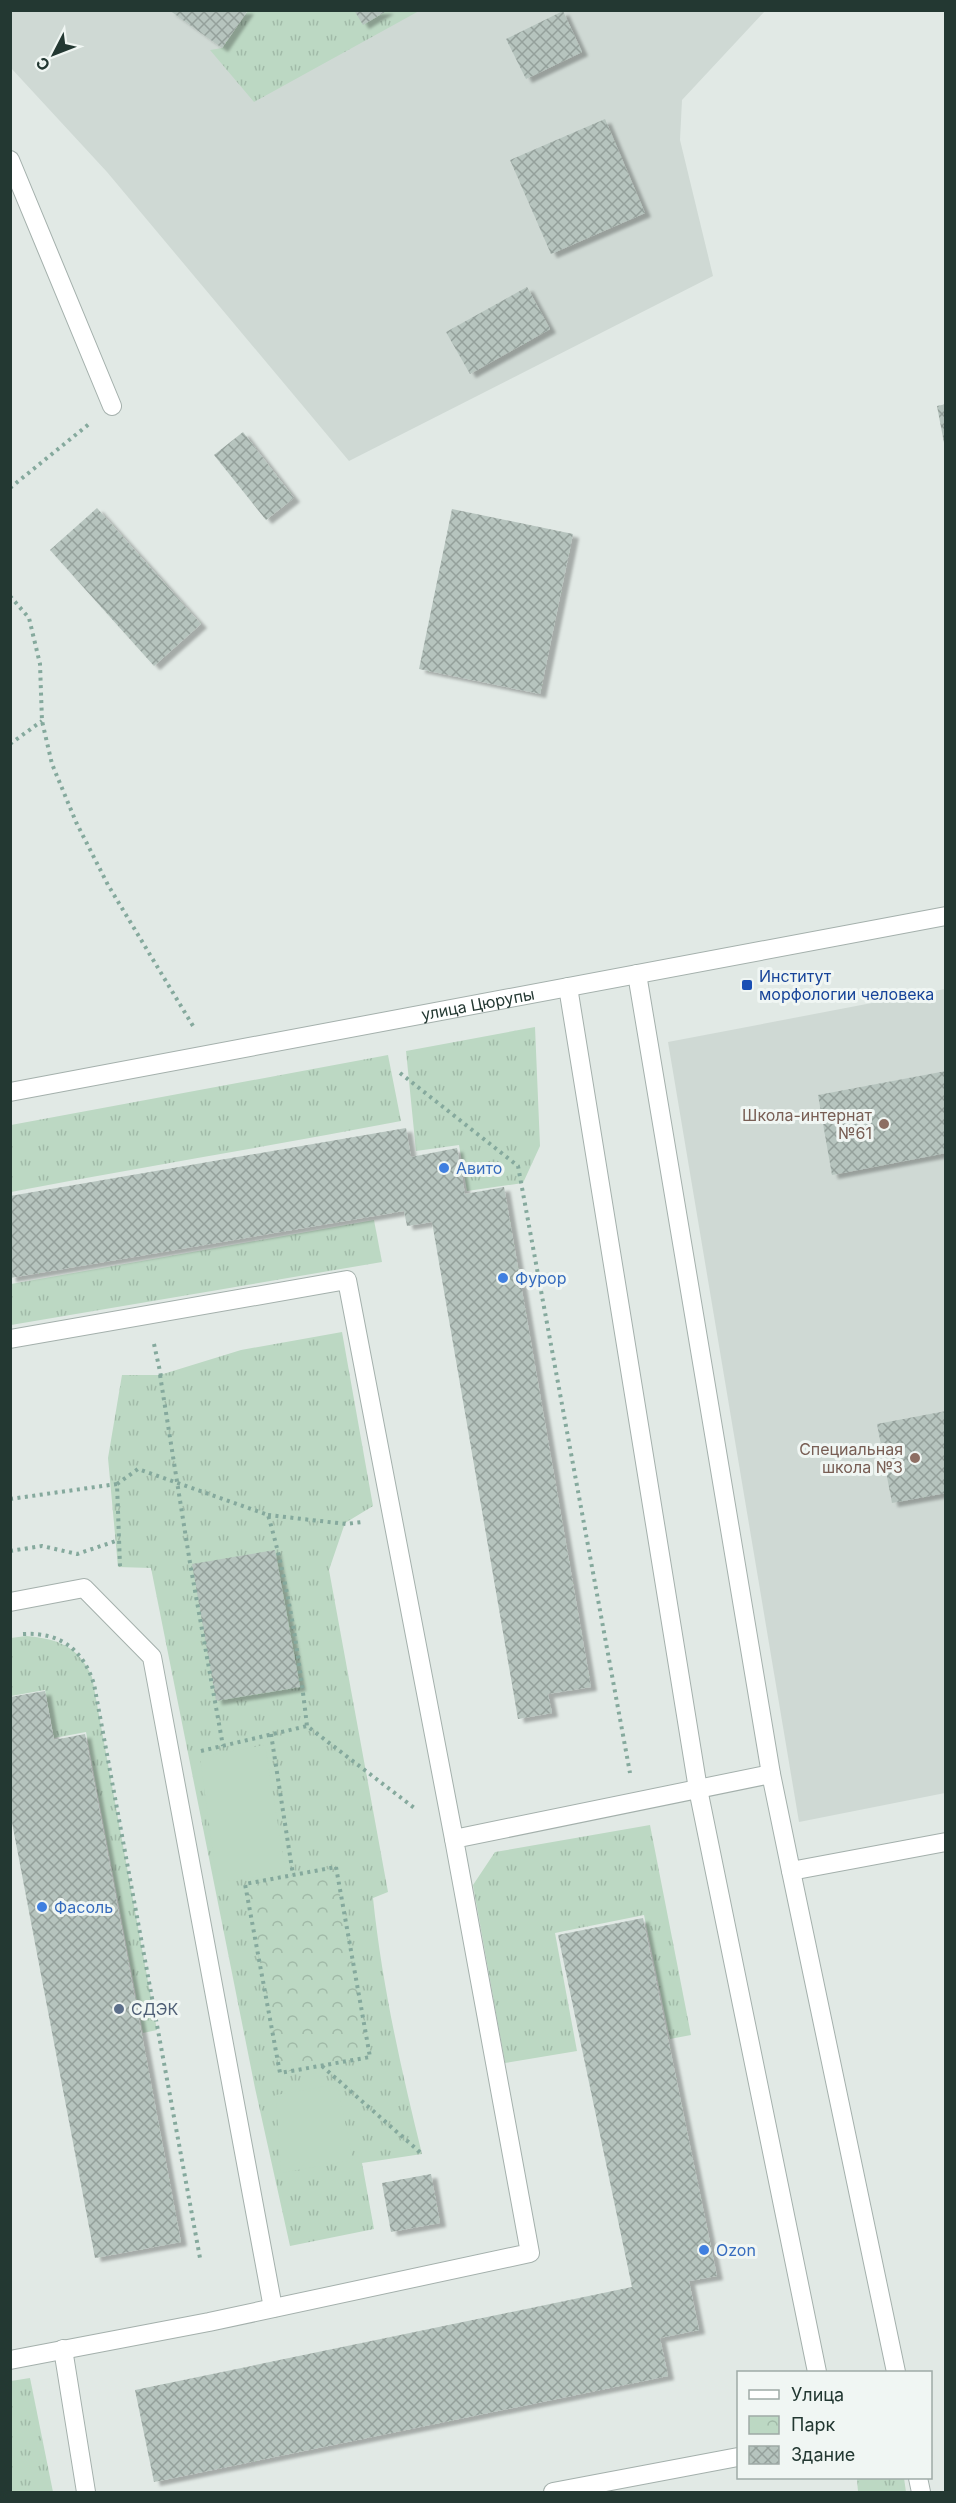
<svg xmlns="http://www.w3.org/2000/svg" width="956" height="2503" font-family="Inter,sans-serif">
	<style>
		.built { fill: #cfd9d4 }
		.grass { fill: url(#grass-tufts) }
		.park { fill: url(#park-crowns) }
		.pitch { fill: #bcd8c3 }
		.building { fill: url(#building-cross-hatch); filter: url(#shadow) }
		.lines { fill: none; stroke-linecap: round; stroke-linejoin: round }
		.minor-casing { stroke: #a4b0ac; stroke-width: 20 }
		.path { stroke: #85a99d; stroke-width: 4; stroke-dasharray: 3 4.5; stroke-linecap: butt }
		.minor { stroke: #fff; stroke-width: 18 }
		.transit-dot { fill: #1a4fb4; stroke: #f0f6f3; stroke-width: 2 }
		.education-dot { fill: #8d6e63; stroke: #f0f6f3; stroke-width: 2 }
		.shop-dot { fill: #3f7fe0; stroke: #f0f6f3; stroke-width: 2 }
		.service-dot { fill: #5c6f8a; stroke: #f0f6f3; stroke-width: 2 }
		.labels { text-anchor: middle; stroke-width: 6; stroke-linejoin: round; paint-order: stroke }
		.transit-label { font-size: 16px; fill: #164399; stroke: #f0f6f3; text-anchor: start }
		.street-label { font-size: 16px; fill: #233832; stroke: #f0f6f3 }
		.education-label { font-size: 16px; fill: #785e54; stroke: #f0f6f3; text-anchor: end }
		.shop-label { font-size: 16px; fill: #366cbe; stroke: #f0f6f3; text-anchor: start }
		.service-label { font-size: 16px; fill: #4e5e75; stroke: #f0f6f3; text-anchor: start }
	</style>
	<defs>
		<pattern id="grass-tufts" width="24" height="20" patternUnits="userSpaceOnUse" patternTransform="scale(1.5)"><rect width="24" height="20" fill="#bcd8c3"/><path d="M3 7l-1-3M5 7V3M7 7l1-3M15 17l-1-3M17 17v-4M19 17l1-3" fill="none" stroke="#a1baa8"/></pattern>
		<pattern id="park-crowns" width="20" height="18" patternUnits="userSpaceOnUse" patternTransform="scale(1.5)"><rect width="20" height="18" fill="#bcd8c3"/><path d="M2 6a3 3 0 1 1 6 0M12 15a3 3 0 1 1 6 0" fill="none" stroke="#a1baa8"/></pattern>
		<pattern id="building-cross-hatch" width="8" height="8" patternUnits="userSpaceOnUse" patternTransform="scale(1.5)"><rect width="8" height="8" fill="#b6c4be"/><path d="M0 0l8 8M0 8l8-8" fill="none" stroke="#94a09b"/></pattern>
		<filter id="shadow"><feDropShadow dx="6" dy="4" stdDeviation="1.5" flood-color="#0004"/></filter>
	</defs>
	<rect width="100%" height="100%" fill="#e1e9e5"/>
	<g class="built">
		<path d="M11,11H765L682,100L680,140L713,276L349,461L107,172L11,68Z"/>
		<path d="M945,989V1793L799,1822L668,1042Z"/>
	</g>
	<g class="grass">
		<path d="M248,11H419L254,102L210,50L222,48Z"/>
		<path d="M535,1027L540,1146L523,1183L467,1191L459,1145L416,1151L406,1051Z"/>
		<path d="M388,1055L401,1121C271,1146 141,1167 11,1192V1125Z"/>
		<path d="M374,1220L382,1262L11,1325V1284Z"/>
		<path d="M342,1332L373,1506L345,1523L329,1570L388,1892L373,1898C382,1985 401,2069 422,2154L362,2163L374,2229L290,2246L255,2088L151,1568L118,1567L108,1458L122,1375H160L241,1350Z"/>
		<path d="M26,1636C58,1639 79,1646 92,1677L157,2030L143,2033L86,1732L54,1738L45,1690L11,1696V1638Z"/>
		<path d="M650,1825L691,2035L670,2039L644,1915L555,1933L577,2051L505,2063L473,1885L495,1852Z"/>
		<path d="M30,2378L53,2492H11V2381Z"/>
		<path d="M857,2478H904L906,2492H858Z"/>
	</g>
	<path class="park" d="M335,1868L370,2056L280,2073L246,1885Z"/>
	<g class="pitch">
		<path d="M265,1745L286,1874L217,1882L200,1757Z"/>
		<path d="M337,2084L353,2160L281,2173L276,2095Z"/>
	</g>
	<g class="building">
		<path d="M169,10H248L222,48Z"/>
		<path d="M354,10H388L363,25Z"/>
		<path d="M563,11L582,52L526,79L506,39Z"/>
		<path d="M605,119L645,213L551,254L510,160Z"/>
		<path d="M527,287L550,329L470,374L446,332Z"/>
		<path d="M946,404V443H944L937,406Z"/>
		<path d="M243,432L294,498L266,520L214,455Z"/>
		<path d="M97,508L201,624L154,666L50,550Z"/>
		<path d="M452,509L573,534L540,694L419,669Z"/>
		<path d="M946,1071V1153L832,1175L818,1095Z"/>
		<path d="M406,1128L411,1157L457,1148L465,1194L504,1187L591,1687L548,1694L552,1713L518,1719L432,1222L407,1226L404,1211L10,1278V1196Z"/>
		<path d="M946,1411V1493L892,1503L877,1424Z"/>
		<path d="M275,1550L300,1687L216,1701L192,1564Z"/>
		<path d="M45,1691L54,1740L85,1734L181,2242L95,2258L10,1812V1697Z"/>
		<path d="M643,1918L717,2276L689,2281L699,2330L660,2338L668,2376L154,2482L135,2390L632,2287L558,1935Z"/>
		<path d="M431,2174L440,2223L391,2232L382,2183Z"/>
	</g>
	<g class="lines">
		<g class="minor-casing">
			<g id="minor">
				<path d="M10,160L112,406"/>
				<path d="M637,974L771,1774L791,1871L946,1842"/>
				<path d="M568,987L698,1789L817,2372"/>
				<path id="s1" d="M10,1092L946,916"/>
				<path d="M10,1339L347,1280L454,1839"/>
				<path d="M10,1602L84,1588L152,1657L273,2308"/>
				<path d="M791,1871L896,2372"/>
				<path d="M63,2349L86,2492"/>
				<path d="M10,2360L209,2322L530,2253L454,1839L771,1774"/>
				<path d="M918,2478L921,2492"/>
				<path d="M553,2492L738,2457"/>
			</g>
		</g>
		<g class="path">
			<path d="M10,488L89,424"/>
			<path d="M10,596L29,618L40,664L42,721L52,764L76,822L108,885L193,1026"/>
			<path d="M10,744L42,721"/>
			<path d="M400,1073L518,1166L630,1773"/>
			<path d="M154,1344L161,1376"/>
			<path d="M160,1375L190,1563L223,1746"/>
			<path d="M117,1484L138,1469L268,1515C288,1583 299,1656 307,1726"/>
			<path d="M10,1499L117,1484L120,1566"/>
			<path d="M268,1515L346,1524L362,1522"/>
			<path d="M10,1551L42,1546L77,1554L119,1540"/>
			<path d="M23,1634C61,1632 83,1650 94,1684L200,2258"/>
			<path d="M271,1734L293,1875"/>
			<path d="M201,1751L307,1726L417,1810"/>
			<path d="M336,1867L370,2057L280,2073L245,1884Z"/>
			<path d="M322,2066L422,2154"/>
		</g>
		<use href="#minor" class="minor"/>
	</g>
	<rect class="transit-dot" x="741" y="979" width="12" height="12" rx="3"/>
	<g class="education-dot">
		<circle cx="884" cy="1124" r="6"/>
		<circle cx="915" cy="1458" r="6"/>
	</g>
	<g class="shop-dot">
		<circle cx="444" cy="1168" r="6"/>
		<circle cx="503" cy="1278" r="6"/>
		<circle cx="42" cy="1907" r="6"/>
		<circle cx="704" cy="2250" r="6"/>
	</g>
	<circle class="service-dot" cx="119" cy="2009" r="6"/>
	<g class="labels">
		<g class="transit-label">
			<text x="759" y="982">Институт<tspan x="759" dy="18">морфологии человека</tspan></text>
		</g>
		<g class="street-label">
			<text dy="6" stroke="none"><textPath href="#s1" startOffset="476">улица Цюрупы</textPath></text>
		</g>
		<g class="education-label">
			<text x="872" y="1121">Школа-интернат<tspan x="872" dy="18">№61</tspan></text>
			<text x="903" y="1455">Специальная<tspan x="903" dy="18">школа №3</tspan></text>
		</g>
		<g class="shop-label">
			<text x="456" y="1174">Авито</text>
			<text x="515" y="1284">Фурор</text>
			<text x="54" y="1913">Фасоль</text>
			<text x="716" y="2256">Ozon</text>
		</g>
		<g class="service-label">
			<text x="131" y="2015">СДЭК</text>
		</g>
	</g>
	<rect width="956" height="2503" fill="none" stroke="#233832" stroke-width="24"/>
	<rect x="737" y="2371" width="195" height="108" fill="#f0f6f3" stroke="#9eaaa6" stroke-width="1.5"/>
	<rect x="749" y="2390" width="30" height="9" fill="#ffffff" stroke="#9eaaa6" stroke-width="1.5"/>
	<text x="791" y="2401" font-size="18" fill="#233832">Улица</text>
	<rect x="749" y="2416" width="30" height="18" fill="url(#park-crowns)" stroke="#9eaaa6" stroke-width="1.5"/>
	<text x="791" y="2431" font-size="18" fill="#233832">Парк</text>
	<rect x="749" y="2446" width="30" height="18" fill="url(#building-cross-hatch)" stroke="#9eaaa6" stroke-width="1.5"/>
	<text x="791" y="2461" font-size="18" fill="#233832">Здание</text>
	<g transform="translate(54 54) rotate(228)" stroke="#f0f6f3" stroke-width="4.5" paint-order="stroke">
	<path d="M0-4.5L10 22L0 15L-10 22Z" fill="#233832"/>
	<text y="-9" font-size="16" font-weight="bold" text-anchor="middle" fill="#233832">С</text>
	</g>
</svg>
